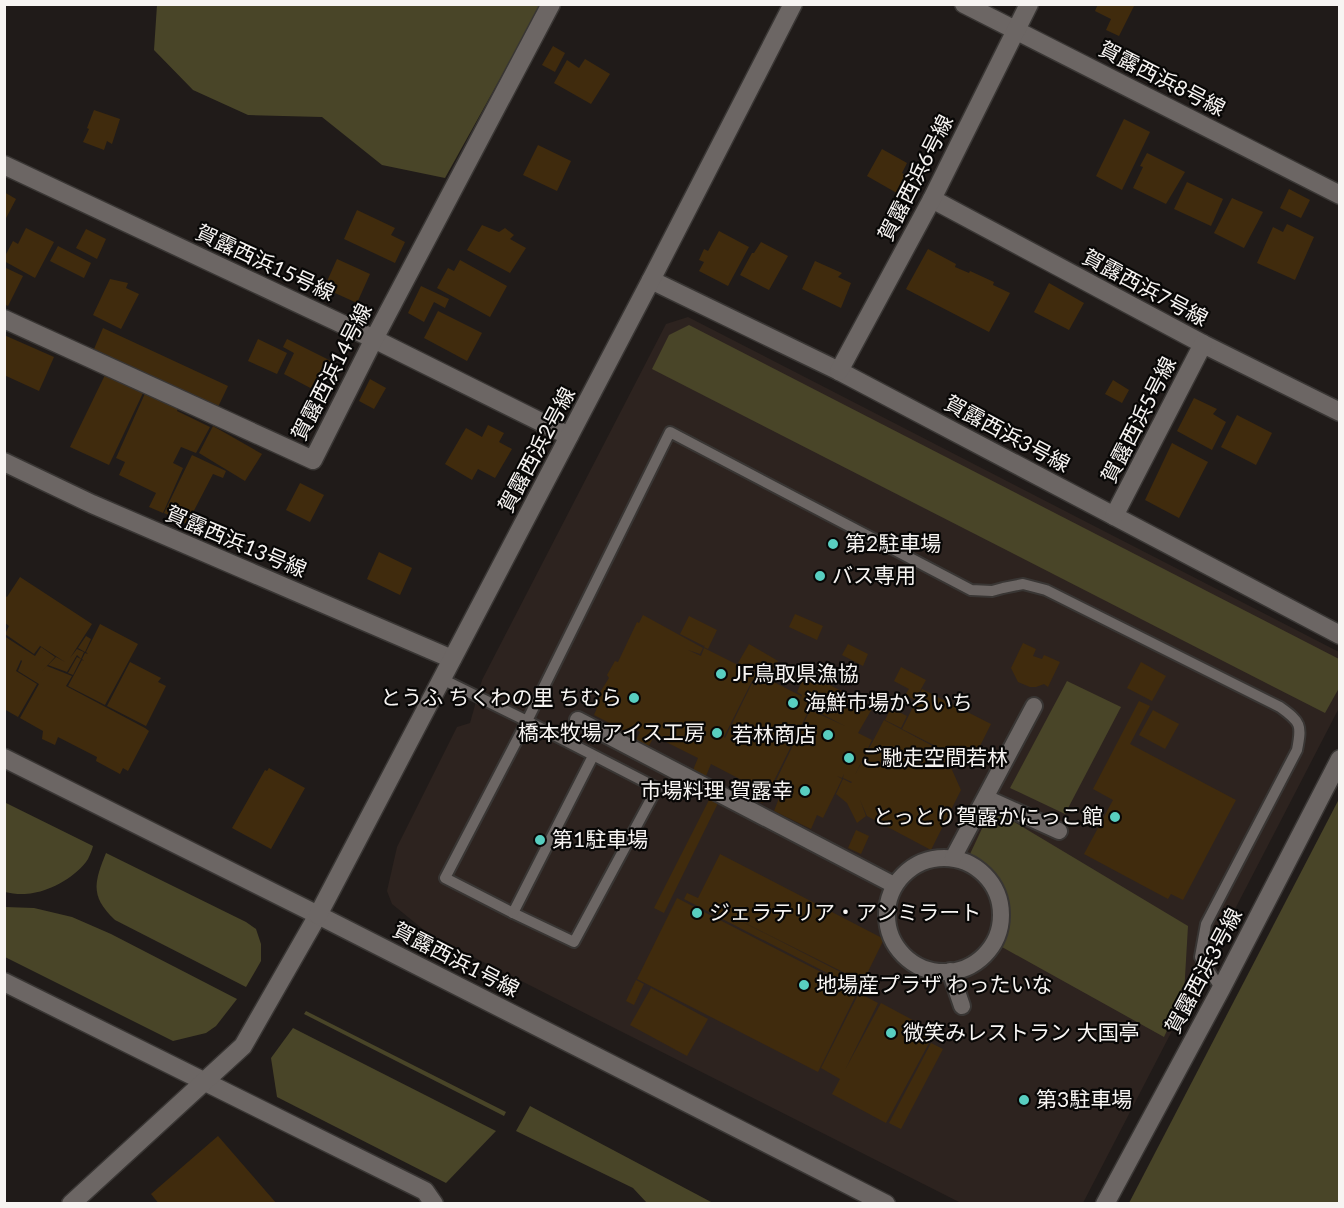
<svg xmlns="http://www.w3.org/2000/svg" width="1344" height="1208" font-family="Lato,'Noto Sans JP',sans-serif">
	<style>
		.built { fill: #2d231f }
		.green { fill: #494528 }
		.building { fill: #402b0d; fill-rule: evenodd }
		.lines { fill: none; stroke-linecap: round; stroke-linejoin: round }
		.service-casing { stroke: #393634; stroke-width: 14 }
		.pedestrian-casing { stroke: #393634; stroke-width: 20 }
		.minor-casing { stroke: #393634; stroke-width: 21 }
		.tertiary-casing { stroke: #393634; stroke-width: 21 }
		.service { stroke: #6c6664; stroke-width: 10 }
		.pedestrian { stroke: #6c6664; stroke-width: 16 }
		.minor { stroke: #6c6664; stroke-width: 18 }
		.tertiary { stroke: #6c6664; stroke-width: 18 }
		.poi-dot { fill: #58cec0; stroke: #080706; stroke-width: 2 }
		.labels { text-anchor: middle; stroke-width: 4.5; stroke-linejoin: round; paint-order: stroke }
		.street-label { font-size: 21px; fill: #f7f4f2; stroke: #080706 }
		.poi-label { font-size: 21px; fill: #f7f4f2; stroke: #080706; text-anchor: start }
	</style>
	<rect width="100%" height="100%" fill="#201b19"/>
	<path class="built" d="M688,317L1339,652V708L1083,1203H961L430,935L392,904L387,891L397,847L457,727L470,723L482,680L666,324Z"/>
	<g class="green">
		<path d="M157,5H541L445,178L382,165L322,117L248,115L193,90L154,50Z"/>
		<path d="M689,325L1339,659V688L1325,713L652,369L669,335Z"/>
		<path d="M1067,681L1121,707L1065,814L1010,788Z"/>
		<path d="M1339,799V1203H1129Z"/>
		<path d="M4,802L93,846C92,850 90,855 88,859C77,876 52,890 33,893C24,895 13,894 5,892Z"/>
		<path d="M1001,814L1188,926L1184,994L1164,1037L1002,947C1021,905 1006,878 970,854L986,820Z"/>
		<path d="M106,853L246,922L256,929L261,944V961L246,987L115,920C90,896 94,883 106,853Z"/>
		<path d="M5,907L34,908L72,917L111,934L237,999L216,1026L206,1033L173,1041L5,957Z"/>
		<path d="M306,1011L506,1112L504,1116L304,1014Z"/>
		<path d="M293,1028L496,1131L446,1183L277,1097L271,1058Z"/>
		<path d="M530,1106L713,1203H647L633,1188L516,1131Z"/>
	</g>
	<g class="building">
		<path d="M1098,4H1135L1119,36L1106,30L1111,19L1095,11Z"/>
		<path d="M553,46L565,53L555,72L542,65Z"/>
		<path d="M585,59L610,74L591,104L554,83L567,60L579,68Z"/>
		<path d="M94,110L120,119L112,144L107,141L104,150L83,142L89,129L87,128Z"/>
		<path d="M1124,119L1150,132L1122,190L1096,176Z"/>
		<path d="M538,145L571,161L557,191L523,175Z"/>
		<path d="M882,149L907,163L902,173L911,178L902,196L867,176Z"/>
		<path d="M1147,153L1185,172L1166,204L1133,188L1143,167L1140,166Z"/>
		<path d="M1187,182L1223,199L1211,226L1174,209Z"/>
		<path d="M1289,189L1310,200L1301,218L1280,208Z"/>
		<path d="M4,192L16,199L4,222Z"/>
		<path d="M1232,198L1263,212L1244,248L1214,233Z"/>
		<path d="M357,210L395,228L391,235L405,242L395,263L344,239Z"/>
		<path d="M1287,224L1314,237L1295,280L1257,263L1273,227L1283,232Z"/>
		<path d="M482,225L499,232L505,228L514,235L510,239L526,248L510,273L467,250Z"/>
		<path d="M26,228L54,242L35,278L4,261V258L13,241L18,244Z"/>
		<path d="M86,229L106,239L97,259L76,248Z"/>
		<path d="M719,231L749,247L728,286L699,271L704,262L699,260L704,249L708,251Z"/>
		<path d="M761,242L788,256L769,290L740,275L752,253H754Z"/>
		<path d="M58,246L91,263L84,278L50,261Z"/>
		<path d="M928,249L956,264L955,267L969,273L970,271L994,282L993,285L1010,293L989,332L906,289Z"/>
		<path d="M337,259L370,274L357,303L324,288Z"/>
		<path d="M460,260L507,286L490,317L437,288L448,268L454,271Z"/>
		<path d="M815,261L842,273L838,277L851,283L841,308L802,289Z"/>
		<path d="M6,268L23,276L8,306L4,304Z"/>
		<path d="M110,279L128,283L126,288L139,294L121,329L93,315Z"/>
		<path d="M1049,283L1084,303L1069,330L1034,312Z"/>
		<path d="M421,286L449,299L445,308L434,302L424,322L408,313Z"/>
		<path d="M438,311L482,333L467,361L424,338Z"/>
		<path d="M103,328L228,386L218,407L94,349Z"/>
		<path d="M4,335L54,357L39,391L4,375Z"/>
		<path d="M258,339L287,353L277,374L248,361Z"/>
		<path d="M287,339L331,361L316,391L284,374L294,353L283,347Z"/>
		<path d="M105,375L143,393L109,465L70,447Z"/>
		<path d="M370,379L386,388L374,409L359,401Z"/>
		<path d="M1113,380L1129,390L1122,403L1105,394Z"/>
		<path d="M147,389L179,404L177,411L210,427L196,453L181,447L173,463L183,468L163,513L149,507L156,493L119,475L125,462L116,458Z"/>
		<path d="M1194,398L1217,409L1213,414L1226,422L1212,450L1177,431Z"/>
		<path d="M1237,415L1272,433L1256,465L1221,447Z"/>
		<path d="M488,425L504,433L499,442L512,449L495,478L478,469L472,480L445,464L466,428L482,437Z"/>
		<path d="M213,426L262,454L245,481L199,453Z"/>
		<path d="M1172,443L1208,462L1179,518L1145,500Z"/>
		<path d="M192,455L226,471L223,478L213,474L187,524L164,513Z"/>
		<path d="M300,483L324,495L310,522L286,510Z"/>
		<path d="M379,552L412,568L400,595L367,579Z"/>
		<path d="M20,577L92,624L70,658L77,649L84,652L81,659L77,655L67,672L48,665L56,657L65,662L37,644L40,646L34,654L5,634L9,626L4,622V595L7,597Z"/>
		<path d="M795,614L823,626L817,640L789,627Z"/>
		<path d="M643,615L703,648L700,654L688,650L701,656L704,648L758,675L752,689L760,675L801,696L798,704L802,695L797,692L806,673L873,707L858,733L872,740L855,775L884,720L944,752L961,790L931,850L867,816L860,800L866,816L857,823L847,803L836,794L843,779L851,783L852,782L843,778L844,774L842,778L837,776L842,779L823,818L817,815L811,829L774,811L779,798L770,793L810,710L845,726L810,708L763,803L752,799L757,788L711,764L706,776L693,770L698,758L654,736L649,746L636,740L640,732L632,727L629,733L594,715L597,708L592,705L609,678L607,675L615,661L618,662L637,622L639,623ZM752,681H753L725,738L724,737Z"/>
		<path d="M689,616L717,630L708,649L704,647L705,645L704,646L680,634Z"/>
		<path d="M100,624L138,644L105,705L68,686L82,660L84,661L82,659L85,653L88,654L86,652Z"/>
		<path d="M4,636L35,656L41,647L55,657L37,677L47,666L72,676L66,686L145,728L149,731L128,771L123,768L120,774L96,761L97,757L58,737L55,745L42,739L43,731L20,718L39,684L18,671L22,661L21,660L16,671L37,684L18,717L4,709Z"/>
		<path d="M86,636L91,639L85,652L78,648Z"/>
		<path d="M1023,643L1036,649L1033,656L1042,659L1044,655L1060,662L1048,687L1044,684L1036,687H1030L1018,682L1011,668Z"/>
		<path d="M749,644L778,661L768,677L738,663Z"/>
		<path d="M848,644L868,654L863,666L842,655Z"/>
		<path d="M77,657L81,659L73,675L68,673Z"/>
		<path d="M130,662L161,678L158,682L166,686L146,726L107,706Z"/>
		<path d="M1141,662L1166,676L1152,701L1127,688Z"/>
		<path d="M901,667L926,680L915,700L905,695L909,689L894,681Z"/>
		<path d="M922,689L991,724L971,764L902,729Z"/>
		<path d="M1139,701L1150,706L1130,744L1236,800L1183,900L1171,894L1168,899L1084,854L1113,800L1093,789Z"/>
		<path d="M891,708L907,716L901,728L885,720Z"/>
		<path d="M1153,710L1179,724L1165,749L1139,735Z"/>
		<path d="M269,768L305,788L271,849L232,828L265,770L267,771Z"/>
		<path d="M711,796L720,799L664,913L654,908Z"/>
		<path d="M856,830L869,836L861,854L848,848Z"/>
		<path d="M720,854L884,939L863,982L731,916L862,983L858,989L684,899L687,893L698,898Z"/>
		<path d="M677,898L858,991L818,1072L637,979Z"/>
		<path d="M636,980L644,984L634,1005L626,1001Z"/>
		<path d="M651,988L708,1019L687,1056L630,1025Z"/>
		<path d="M859,993L878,1003L845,1070L881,1003L935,1032L886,1123L832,1094L840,1079L821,1068Z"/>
		<path d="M931,1043L943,1049L901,1129L889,1123Z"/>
		<path d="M218,1136L277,1204H159L151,1194Z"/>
	</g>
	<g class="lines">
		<g class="service-casing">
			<g id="service">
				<path d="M442,679L527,721L657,788L574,942L513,913L445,878L527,721L670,432L971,590L992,591L1003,588L1023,584L1046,590L1280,707C1301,722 1302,725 1297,750L1206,924L1200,957L1221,989"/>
				<path d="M513,913L593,756"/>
			</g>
		</g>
		<g class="pedestrian-casing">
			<g id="pedestrian">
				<path d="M578,720L894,885"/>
				<path d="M986,798L1059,831"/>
				<circle cx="944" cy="915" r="57"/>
				<path d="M953,858L1034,706"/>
				<path d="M950,971L962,1006"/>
			</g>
		</g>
		<g class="minor-casing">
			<g id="minor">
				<path d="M964,4L1340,195"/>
				<path d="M4,165L374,339L569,436"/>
				<path d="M932,199L1203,344L1340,412"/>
				<path d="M651,280L839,371L1340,635"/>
				<path d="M4,319L313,460L374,339L551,4"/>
				<path d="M839,371L932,199L1029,4"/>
				<path d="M4,462L92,504L452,659"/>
				<path d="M1114,516L1203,344"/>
				<path d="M4,982L425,1191L434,1204"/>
				<path d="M71,1204L243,1046L318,915"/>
				<path d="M1105,1204L1221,989L1340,759"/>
			</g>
		</g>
		<g class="tertiary-casing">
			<g id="tertiary">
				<path d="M4,758L318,915L886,1204"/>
				<path d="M318,915L651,280L793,4"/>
			</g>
		</g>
		<use href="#service" class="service"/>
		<use href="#pedestrian" class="pedestrian"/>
		<use href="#minor" class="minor"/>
		<use href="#tertiary" class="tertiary"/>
	</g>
	<g class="poi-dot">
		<circle cx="833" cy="544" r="6"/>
		<circle cx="820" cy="576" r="6"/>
		<circle cx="721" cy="674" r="6"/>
		<circle cx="634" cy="698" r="6"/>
		<circle cx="793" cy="703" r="6"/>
		<circle cx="717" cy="733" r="6"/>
		<circle cx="828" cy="735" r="6"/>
		<circle cx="849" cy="758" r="6"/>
		<circle cx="805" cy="791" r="6"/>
		<circle cx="1115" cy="817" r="6"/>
		<circle cx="540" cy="840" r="6"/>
		<circle cx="697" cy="913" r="6"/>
		<circle cx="804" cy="985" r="6"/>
		<circle cx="891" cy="1033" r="6"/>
		<circle cx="1024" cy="1100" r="6"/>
	</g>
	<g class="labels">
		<g class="street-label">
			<text transform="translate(1162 79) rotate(27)" y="7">賀露西浜8号線</text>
			<text transform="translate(916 178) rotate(-63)" y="7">賀露西浜6号線</text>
			<text transform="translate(265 263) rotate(25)" y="7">賀露西浜15号線</text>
			<text transform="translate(1145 288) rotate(28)" y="7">賀露西浜7号線</text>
			<text transform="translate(332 372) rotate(-63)" y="7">賀露西浜14号線</text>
			<text transform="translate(1139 420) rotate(-63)" y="7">賀露西浜5号線</text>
			<text transform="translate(1007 434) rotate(28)" y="7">賀露西浜3号線</text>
			<text transform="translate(537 450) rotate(-62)" y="7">賀露西浜2号線</text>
			<text transform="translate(236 542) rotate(23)" y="7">賀露西浜13号線</text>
			<text transform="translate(456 960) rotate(27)" y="7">賀露西浜1号線</text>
			<text transform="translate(1204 971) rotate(-62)" y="7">賀露西浜3号線</text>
		</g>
		<g class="poi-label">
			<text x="845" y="551">第2駐車場</text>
			<text x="832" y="583">バス専用</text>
			<text x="733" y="681">JF鳥取県漁協</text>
			<text x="622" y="705" text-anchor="end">とうふ ちくわの里 ちむら</text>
			<text x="805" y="710">海鮮市場かろいち</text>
			<text x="705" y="740" text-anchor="end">橋本牧場アイス工房</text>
			<text x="816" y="742" text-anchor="end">若林商店</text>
			<text x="861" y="765">ご馳走空間若林</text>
			<text x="793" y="798" text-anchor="end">市場料理 賀露幸</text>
			<text x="1103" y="824" text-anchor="end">とっとり賀露かにっこ館</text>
			<text x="552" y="847">第1駐車場</text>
			<text x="709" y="920">ジェラテリア・アンミラート</text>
			<text x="816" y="992">地場産プラザ わったいな</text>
			<text x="903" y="1040">微笑みレストラン 大国亭</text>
			<text x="1036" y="1107">第3駐車場</text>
		</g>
	</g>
	<rect width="1344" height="1208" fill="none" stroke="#f7f4f2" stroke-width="12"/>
</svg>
